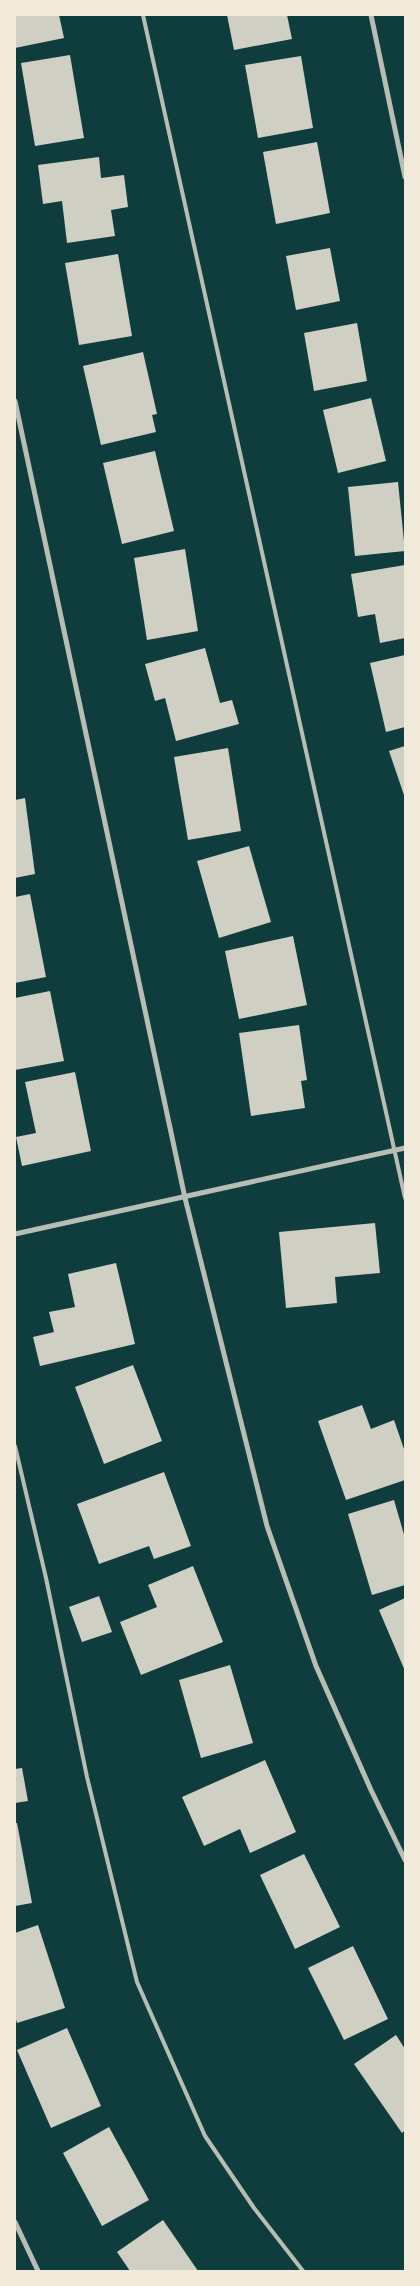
<svg xmlns="http://www.w3.org/2000/svg" width="420" height="2286" font-family="Figtree,sans-serif">
	<style>
		.building { fill: #cfcfc3 }
		.lines { fill: none; stroke-linecap: round; stroke-linejoin: round }
		.service { stroke: #b8beb3; stroke-width: 4 }
		.minor { stroke: #b8beb3; stroke-width: 5 }
	</style>
	<rect width="100%" height="100%" fill="#0f3d3e"/>
	<g class="building">
		<path d="M15,15H59L64,38L15,48Z"/>
		<path d="M227,15H287L292,39L234,50Z"/>
		<path d="M70,55L84,138L35,146L21,63Z"/>
		<path d="M301,56L313,128L258,138L245,65Z"/>
		<path d="M317,142L330,213L276,224L263,152Z"/>
		<path d="M99,157L101,178L124,175L128,207L111,210L115,236L67,243L62,201L43,204L38,165Z"/>
		<path d="M330,248L340,301L296,310L286,256Z"/>
		<path d="M118,254L132,336L79,345L65,263Z"/>
		<path d="M357,323L367,381L314,391L304,333Z"/>
		<path d="M143,352L157,414L152,415L156,432L101,445L83,366Z"/>
		<path d="M371,398L386,461L338,473L323,410Z"/>
		<path d="M155,451L174,531L122,544L103,463Z"/>
		<path d="M398,482L405,551L355,556L348,487Z"/>
		<path d="M185,549L198,631L147,640L134,558Z"/>
		<path d="M405,565V638L380,643L375,614L358,617L351,574Z"/>
		<path d="M205,648L220,703L232,700L239,724L176,741L165,698L155,701L145,664Z"/>
		<path d="M405,655V727L386,732L370,663Z"/>
		<path d="M405,746V798L389,751Z"/>
		<path d="M228,748L241,831L188,840L174,757Z"/>
		<path d="M25,798L35,874L15,878V800Z"/>
		<path d="M249,846L271,922L219,938L197,861Z"/>
		<path d="M30,894L46,977L15,983V897Z"/>
		<path d="M293,936L307,1005L239,1019L225,951Z"/>
		<path d="M50,991L64,1061L15,1070V998Z"/>
		<path d="M299,1025L307,1080L301,1081L305,1108L251,1116L239,1033Z"/>
		<path d="M75,1072L91,1151L22,1166L16,1137L36,1133L25,1082Z"/>
		<path d="M375,1223L380,1273L335,1277L337,1303L286,1308L279,1232Z"/>
		<path d="M116,1263L135,1344L40,1366L33,1337L54,1332L49,1312L75,1307L68,1274Z"/>
		<path d="M133,1365L162,1441L104,1464L75,1387Z"/>
		<path d="M362,1405L371,1429L394,1420L405,1452V1480L346,1500L318,1421Z"/>
		<path d="M164,1472L191,1546L154,1559L149,1546L99,1564L77,1504Z"/>
		<path d="M394,1500L405,1538V1585L372,1595L348,1514Z"/>
		<path d="M193,1566L223,1642L141,1675L120,1622L157,1607L148,1585Z"/>
		<path d="M99,1596L112,1632L82,1642L69,1607Z"/>
		<path d="M405,1598V1671L379,1610Z"/>
		<path d="M230,1665L253,1743L201,1758L179,1680Z"/>
		<path d="M265,1760L296,1832L250,1853L240,1829L204,1846L182,1797Z"/>
		<path d="M22,1768L28,1801L15,1803V1769Z"/>
		<path d="M15,1823H17L32,1903L15,1906Z"/>
		<path d="M304,1854L340,1927L295,1949L260,1875Z"/>
		<path d="M38,1925L65,2008L17,2023L15,2016V1933Z"/>
		<path d="M353,1946L388,2019L344,2040L308,1968Z"/>
		<path d="M67,2028L101,2106L51,2128L17,2050Z"/>
		<path d="M396,2035L405,2049V2130L402,2133L354,2064Z"/>
		<path d="M109,2127L149,2200L102,2226L63,2153Z"/>
		<path d="M163,2220L198,2271H130L117,2252Z"/>
	</g>
	<g class="lines">
		<g class="service">
			<path d="M143,15L405,1198"/>
			<path d="M15,1446L46,1578L87,1777L137,1982L205,2136L254,2208L303,2271"/>
		</g>
		<g class="minor">
			<path d="M371,15L405,177"/>
			<path d="M15,401L185,1198L267,1526L316,1666L371,1790L405,1860"/>
			<path d="M15,1234L405,1148"/>
			<path d="M15,2222L38,2271"/>
		</g>
	</g>
	<rect width="420" height="2286" fill="none" stroke="#f1e9da" stroke-width="32"/>
</svg>
